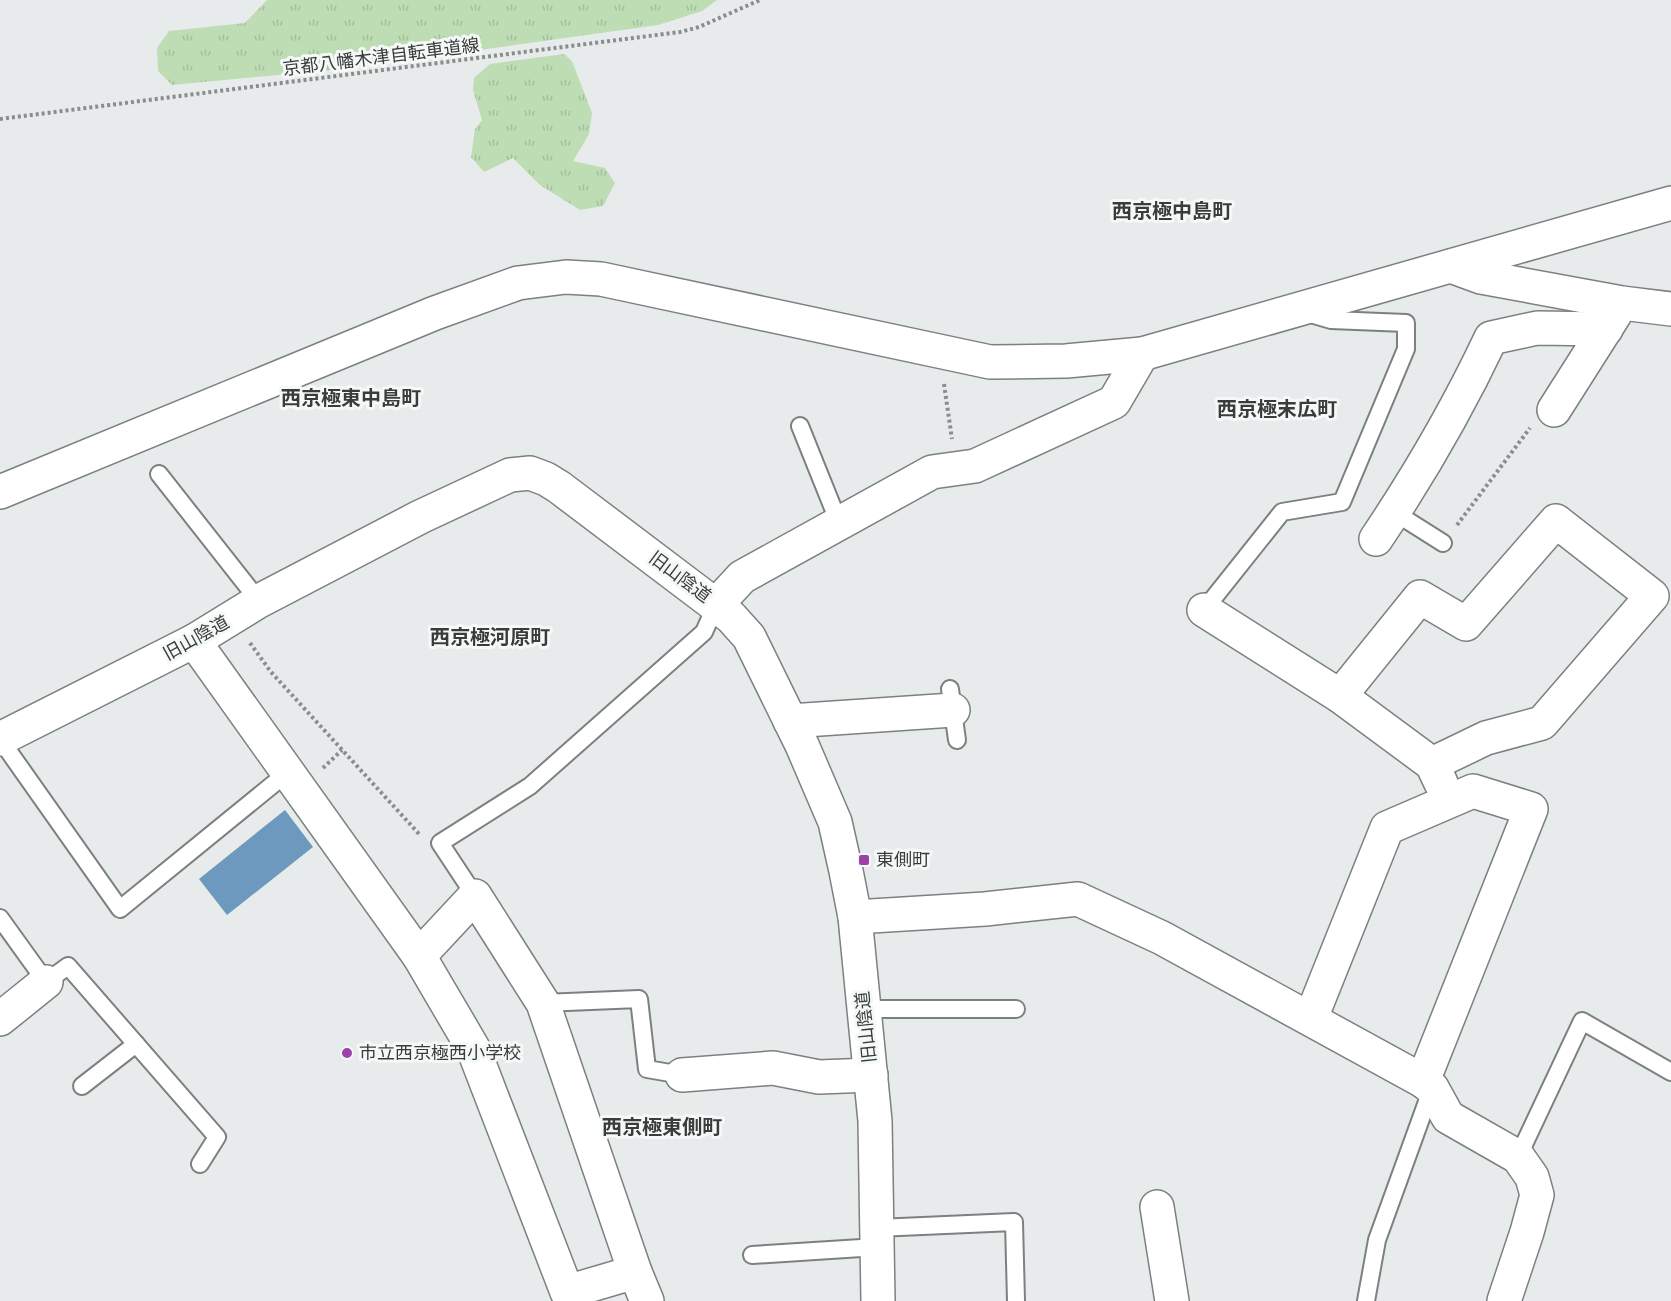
<svg xmlns="http://www.w3.org/2000/svg" width="1671" height="1301" font-family="Lato,'Noto Sans JP',sans-serif">
	<style>
		.grass { fill: url(#grass-tufts) }
		.water { fill: #6c99bd }
		.lines { fill: none; stroke-linecap: round; stroke-linejoin: round }
		.lane-casing { stroke: #7c807f; stroke-width: 20 }
		.street-casing { stroke: #7c807f; stroke-width: 36 }
		.secondary-casing { stroke: #7c807f; stroke-width: 36 }
		.path { stroke: #8b8d8d; stroke-width: 4; stroke-dasharray: 3 3; stroke-linecap: butt }
		.lane { stroke: #fff; stroke-width: 16 }
		.street { stroke: #fff; stroke-width: 33 }
		.secondary { stroke: #fff; stroke-width: 33 }
		.poi-dot { fill: #9d42ac; stroke: #f4f9f8; stroke-width: 2 }
		.labels { text-anchor: middle; stroke-width: 6; stroke-linejoin: round; paint-order: stroke }
		.street-label { font-size: 18px; fill: #3a3c3c; stroke: #f4f9f8 }
		.poi-label { font-size: 18px; fill: #3a3c3c; stroke: #f4f9f8; text-anchor: start }
		.neighbourhood-label { font-size: 20px; font-weight: bold; fill: #3a3c3c; stroke: #f4f9f8 }
	</style>
	<defs>
		<pattern id="grass-tufts" width="24" height="20" patternUnits="userSpaceOnUse" patternTransform="scale(1.5)"><rect width="24" height="20" fill="#beddb4"/><path d="M3 7l-1-3M5 7V3M7 7l1-3M15 17l-1-3M17 17v-4M19 17l1-3" fill="none" stroke="#a4bf9c"/></pattern>
	</defs>
	<rect width="100%" height="100%" fill="#e7ebeb"/>
	<g class="grass">
		<path d="M267,0H717L702,11L658,25L352,68L172,85L158,71L157,48L169,31L245,23Z"/>
		<path d="M564,54L572,61L592,113L589,134L573,161L605,168L615,183L603,206L580,210L540,185L513,158L484,172L471,157L475,129L482,120L473,90L474,78L490,64Z"/>
	</g>
	<path class="water" d="M285,810L313,847L227,915L199,879Z"/>
	<g class="lines">
		<g class="lane-casing">
			<g id="lane">
				<path d="M800,426L839,523"/>
				<path d="M159,474L259,601"/>
				<path d="M1394,512L1443,543"/>
				<path d="M1204,610L1282,512L1342,502L1406,349V323L1331,320L1307,313"/>
				<path d="M950,689L957,740"/>
				<path d="M0,739L120,909L287,773"/>
				<path d="M475,896L440,843L530,786L704,632L716,605"/>
				<path d="M0,918L46,982L68,966L217,1137L200,1164"/>
				<path d="M543,1003L639,999L647,1069L682,1075"/>
				<path d="M864,1009H1016"/>
				<path d="M82,1086L136,1044"/>
				<path d="M1518,1157L1582,1021L1671,1072"/>
				<path d="M877,1228L1014,1222L1016,1301"/>
				<path d="M752,1255L877,1247"/>
				<path d="M1366,1301L1377,1240L1432,1088"/>
			</g>
		</g>
		<g class="street-casing">
			<g id="street">
				<path d="M1451,266L1481,277L1622,303L1671,309"/>
				<path d="M1554,410L1615,314"/>
				<path d="M1376,539C1419,475 1458,408 1491,338L1537,328L1606,329"/>
				<path d="M716,605L742,577L932,472L975,466L1114,402L1142,354"/>
				<path d="M1204,610L1340,696L1432,764L1441,783"/>
				<path d="M194,641L419,956L473,1048L567,1292L635,1272"/>
				<path d="M1340,696L1420,597L1466,624L1556,521L1652,596L1542,723L1486,738L1432,764"/>
				<path d="M790,721L953,710"/>
				<path d="M0,739L194,641L259,601L420,517L510,475L530,473L546,479L559,487L731,617L749,637L802,745L835,822L846,871L855,917L875,1121L878,1301"/>
				<path d="M855,917L985,909L1078,899L1162,938L1423,1081L1432,1088L1448,1117L1518,1157L1532,1177L1537,1195L1527,1232L1504,1301"/>
				<path d="M419,956L475,896L543,1003L635,1272L647,1301"/>
				<path d="M1311,1018L1387,828L1473,791L1531,809L1423,1081"/>
				<path d="M0,1019L46,982"/>
				<path d="M682,1075L773,1068L819,1077L871,1075"/>
				<path d="M1157,1207L1172,1301"/>
			</g>
		</g>
		<g class="secondary-casing">
			<path id="secondary" d="M0,492L435,313L518,283L566,277L601,279L990,362L1066,361L1142,354L1671,203"/>
		</g>
		<g class="path">
			<path d="M0,119L680,32L699,27L760,0"/>
			<path d="M944,384L952,439"/>
			<path d="M1457,525L1530,428"/>
			<path d="M250,643L271,672L420,835"/>
			<path d="M323,768L342,750"/>
		</g>
		<use href="#lane" class="lane"/>
		<use href="#street" class="street"/>
		<use href="#secondary" class="secondary"/>
	</g>
	<g class="poi-dot">
		<rect x="858" y="854" width="12" height="12" rx="3"/>
		<circle cx="347" cy="1053" r="6"/>
	</g>
	<g class="labels">
		<g class="street-label">
			<text transform="translate(381 57) rotate(-7)" y="6">京都八幡木津自転車道線</text>
			<text transform="translate(680 577) rotate(37)" y="6">旧山陰道</text>
			<text transform="translate(196 638) rotate(-29)" y="6">旧山陰道</text>
			<text transform="translate(866 1027) rotate(-96)" y="6">旧山陰道</text>
		</g>
		<g class="poi-label">
			<text x="876" y="866">東側町</text>
			<text x="359" y="1059">市立西京極西小学校</text>
		</g>
		<g class="neighbourhood-label">
			<text x="1172" y="218">西京極中島町</text>
			<text x="351" y="405">西京極東中島町</text>
			<text x="1277" y="416">西京極末広町</text>
			<text x="490" y="644">西京極河原町</text>
			<text x="662" y="1134">西京極東側町</text>
		</g>
	</g>
</svg>
